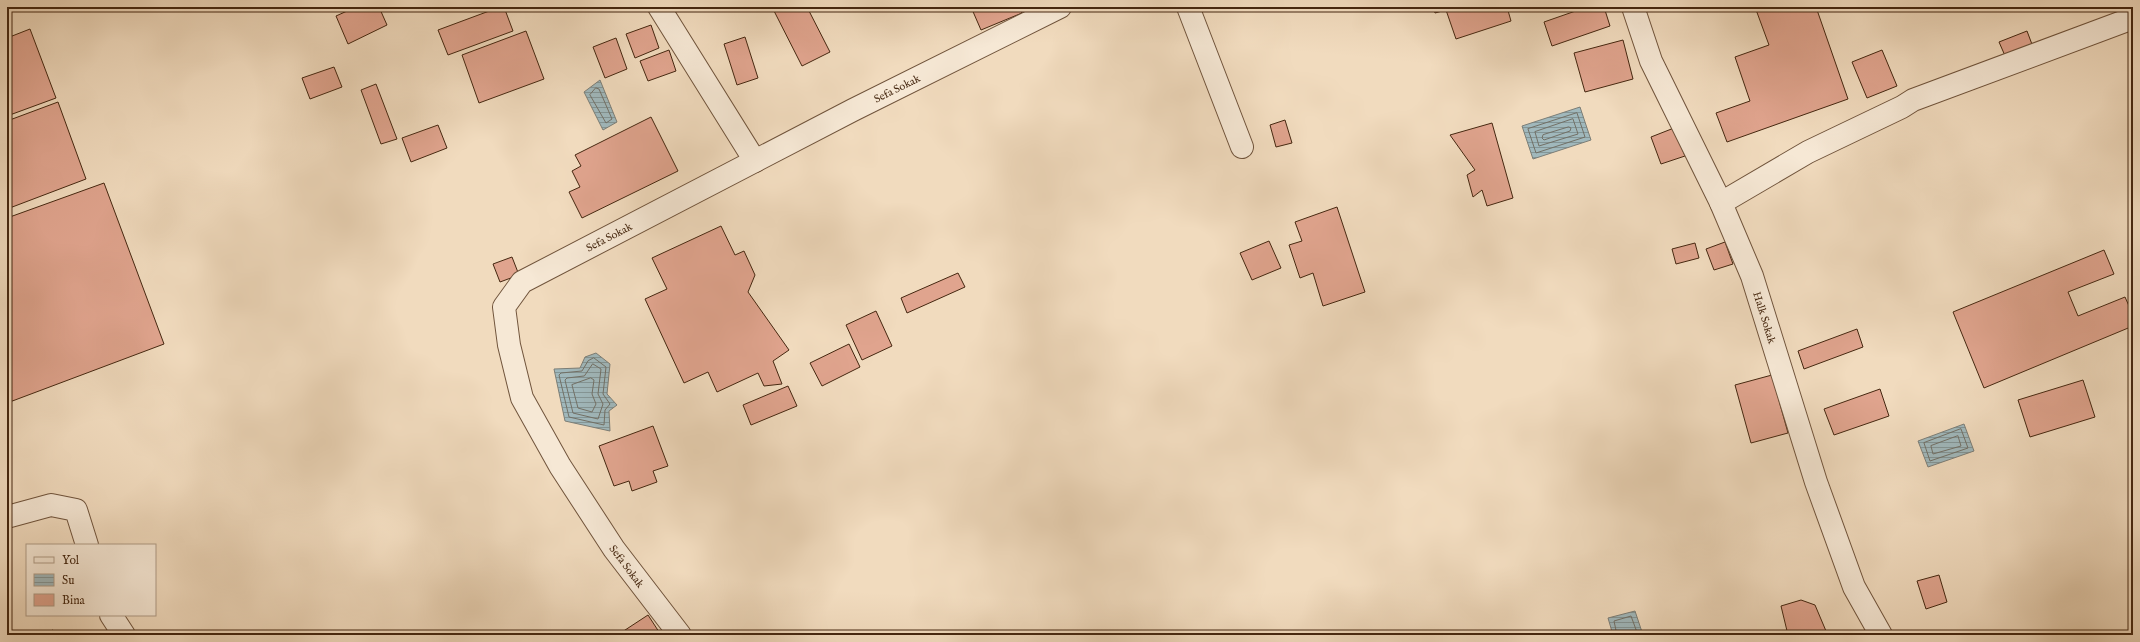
<svg xmlns="http://www.w3.org/2000/svg" width="2140" height="642" font-family="'IM FELL English',serif">
	<style>
		.water { fill: url(#water-rules); stroke: #7c7e77 }
		.lines { fill: none; stroke-linecap: round; stroke-linejoin: round }
		.shore { stroke: #727066; stroke-width: 1 }
		.building { fill: #e0a48e; stroke: #452710 }
		.minor-casing { stroke: #70543c; stroke-width: 24 }
		.minor { stroke: #f6e8d5; stroke-width: 22 }
		.labels { text-anchor: middle; stroke-width: 3; stroke-linejoin: round; paint-order: stroke }
		.street-label { font-size: 11px; fill: #452710; stroke: #f6e8d5 }
	</style>
	<defs>
		<pattern id="water-rules" width="6" height="5" patternUnits="userSpaceOnUse"><rect width="6" height="5" fill="#a0b8bc"/><path d="M0 2.5h6" fill="none" stroke="#849697"/></pattern>
	</defs>
	<rect width="100%" height="100%" fill="#f1dbbe"/>
	<filter id="stains"><feTurbulence type="fractalNoise" baseFrequency=".005" numOctaves="4"/><feColorMatrix values="0 0 0 0 .2 0 0 0 0 .09 0 0 0 0 .02 0 0 0 .5 -.17"/></filter>
	<radialGradient id="worn" r=".72"><stop offset=".6" stop-color="#630" stop-opacity="0"/><stop offset="1" stop-color="#630" stop-opacity=".3"/></radialGradient>
	<g class="water">
		<path d="M600,80L617,122L603,130L584,92Z"/>
		<path d="M1580,107L1591,140L1533,159L1522,126Z"/>
		<path d="M596,353L610,364L607,394L617,405L609,411L610,431L565,421L554,369L580,368L585,357Z"/>
		<path d="M1964,424L1974,451L1928,467L1918,441Z"/>
		<path d="M1635,611L1643,635H1613L1608,618Z"/>
	</g>
	<g class="lines">
		<g class="shore">
			<path d="M596,88L599,89L612,119L606,123L590,95Z"/>
			<path d="M1577,113L1585,137L1536,153L1528,129Z"/>
			<path d="M1573,119L1578,134L1539,146L1535,132Z"/>
			<path d="M1569,127L1571,128L1570,131L1544,140L1542,138L1543,135Z"/>
			<path d="M594,358L606,367L603,394L610,404L605,410L604,425L569,417L559,375L561,373L582,371L588,361Z"/>
			<path d="M593,364L601,369L598,394L603,404L598,419L573,413L565,380L567,378L584,376Z"/>
			<path d="M591,378L594,380L592,394L596,404L592,412L578,408L572,385Z"/>
			<path d="M1961,429L1968,448L1930,461L1924,443Z"/>
			<path d="M1958,436L1961,446L1933,454L1931,446Z"/>
			<path d="M1617,635L1614,621L1631,616L1638,635"/>
		</g>
	</g>
	<g class="building">
		<path d="M356,7H379L387,25L348,44L336,16Z"/>
		<path d="M500,7H504L513,31L448,55L438,30Z"/>
		<path d="M772,7H807L830,52L802,66Z"/>
		<path d="M971,7H1019L1022,13L981,30Z"/>
		<path d="M1433,7H1507L1511,21L1456,39L1446,10L1435,13Z"/>
		<path d="M1587,7H1604L1610,26L1552,46L1544,22Z"/>
		<path d="M1755,7H1816L1848,99L1727,142L1716,113L1750,101L1735,57L1769,45Z"/>
		<path d="M651,25L659,48L635,58L626,34Z"/>
		<path d="M30,29L56,98L7,116V38Z"/>
		<path d="M526,31L544,79L479,103L462,55Z"/>
		<path d="M2027,31L2033,47L2006,58L1999,42Z"/>
		<path d="M745,37L758,78L737,85L724,44Z"/>
		<path d="M616,38L627,69L605,78L593,47Z"/>
		<path d="M1623,40L1633,79L1585,92L1574,53Z"/>
		<path d="M669,50L676,71L648,81L640,61Z"/>
		<path d="M1882,50L1897,86L1867,98L1852,62Z"/>
		<path d="M334,67L342,87L310,99L302,78Z"/>
		<path d="M376,84L397,139L381,144L361,90Z"/>
		<path d="M58,102L86,179L7,209V121Z"/>
		<path d="M651,117L678,171L582,218L569,192L580,187L572,171L581,166L575,155Z"/>
		<path d="M1285,120L1292,143L1276,147L1270,125Z"/>
		<path d="M1492,123L1513,198L1487,206L1482,190L1473,197L1467,175L1475,170L1450,135Z"/>
		<path d="M438,125L447,148L411,162L402,138Z"/>
		<path d="M1674,128L1685,156L1661,164L1651,137Z"/>
		<path d="M104,183L164,344L7,403V218Z"/>
		<path d="M1337,207L1365,292L1323,306L1313,273L1300,278L1289,245L1302,241L1295,222Z"/>
		<path d="M721,226L735,255L744,251L755,275L748,292L789,350L773,361L782,384L764,386L758,373L717,392L708,372L684,383L645,299L667,289L652,258Z"/>
		<path d="M1269,241L1281,268L1252,280L1240,253Z"/>
		<path d="M1725,242L1733,264L1714,270L1706,249Z"/>
		<path d="M1695,243L1699,258L1676,264L1672,249Z"/>
		<path d="M2104,250L2114,274L2068,292L2078,316L2125,297L2133,315V326L1984,388L1953,312Z"/>
		<path d="M512,257L519,275L500,282L493,264Z"/>
		<path d="M958,273L965,287L907,313L901,298Z"/>
		<path d="M876,311L892,346L862,360L846,325Z"/>
		<path d="M1857,329L1863,347L1804,369L1798,351Z"/>
		<path d="M849,344L860,367L822,386L810,363Z"/>
		<path d="M1772,375L1788,433L1751,443L1735,385Z"/>
		<path d="M2083,380L2095,417L2030,437L2018,400Z"/>
		<path d="M788,386L797,406L751,425L743,405Z"/>
		<path d="M1880,389L1889,416L1834,435L1824,409Z"/>
		<path d="M653,426L668,466L653,471L657,482L632,491L629,481L614,486L599,446Z"/>
		<path d="M1939,575L1947,602L1926,609L1917,581Z"/>
		<path d="M1801,600L1815,605L1826,631L1809,635H1788L1781,606Z"/>
		<path d="M648,615L661,635H619V634Z"/>
		<path d="M53,630L55,635H38Z"/>
	</g>
	<g class="lines">
		<g class="minor-casing">
			<g id="minor">
				<path d="M659,7L755,161"/>
				<path d="M1188,7L1242,147"/>
				<path id="s1" d="M1633,7L1651,61L1721,203L1752,276L1816,482L1854,587L1881,635"/>
				<path d="M1721,203L1808,152L1902,107L1913,100L2133,18"/>
				<path d="M7,517L51,505L76,510L87,545"/>
				<path d="M111,615L124,635"/>
				<path id="s2" d="M680,635L614,549L560,466L522,398L509,345L504,307L522,282L853,110L1060,7"/>
			</g>
		</g>
		<use href="#minor" class="minor"/>
	</g>
	<g class="labels">
		<g class="street-label">
			<text dy="4" stroke="none"><textPath href="#s2" startOffset="831">Sefa Sokak</textPath></text>
			<text dy="4" stroke="none"><textPath href="#s2" startOffset="507">Sefa Sokak</textPath></text>
			<text dy="4" stroke="none"><textPath href="#s1" startOffset="338">Halk Sokak</textPath></text>
			<text transform="translate(627 566) rotate(53)" y="4">Sefa Sokak</text>
		</g>
	</g>
	<rect width="2140" height="642" fill="none" stroke="#f1dbbe" stroke-width="24"/>
	<rect x="8" y="8" width="2124" height="626" fill="none" stroke="#452710" stroke-width="2"/>
	<rect x="12" y="12" width="2116" height="618" fill="none" stroke="#452710"/>
	<rect x="26" y="544" width="130" height="72" fill="#f6e8d5" stroke="#af9b86"/>
	<rect x="34" y="557" width="20" height="6" fill="#f6e8d5" stroke="#af9b86"/>
	<text x="62" y="564" font-size="12" fill="#452710">Yol</text>
	<rect x="34" y="574" width="20" height="12" fill="url(#water-rules)" stroke="#af9b86"/>
	<text x="62" y="584" font-size="12" fill="#452710">Su</text>
	<rect x="34" y="594" width="20" height="12" fill="#e0a48e" stroke="#af9b86"/>
	<text x="62" y="604" font-size="12" fill="#452710">Bina</text>
	<rect width="100%" height="100%" filter="url(#stains)"/>
	<rect width="100%" height="100%" fill="url(#worn)"/>
</svg>
